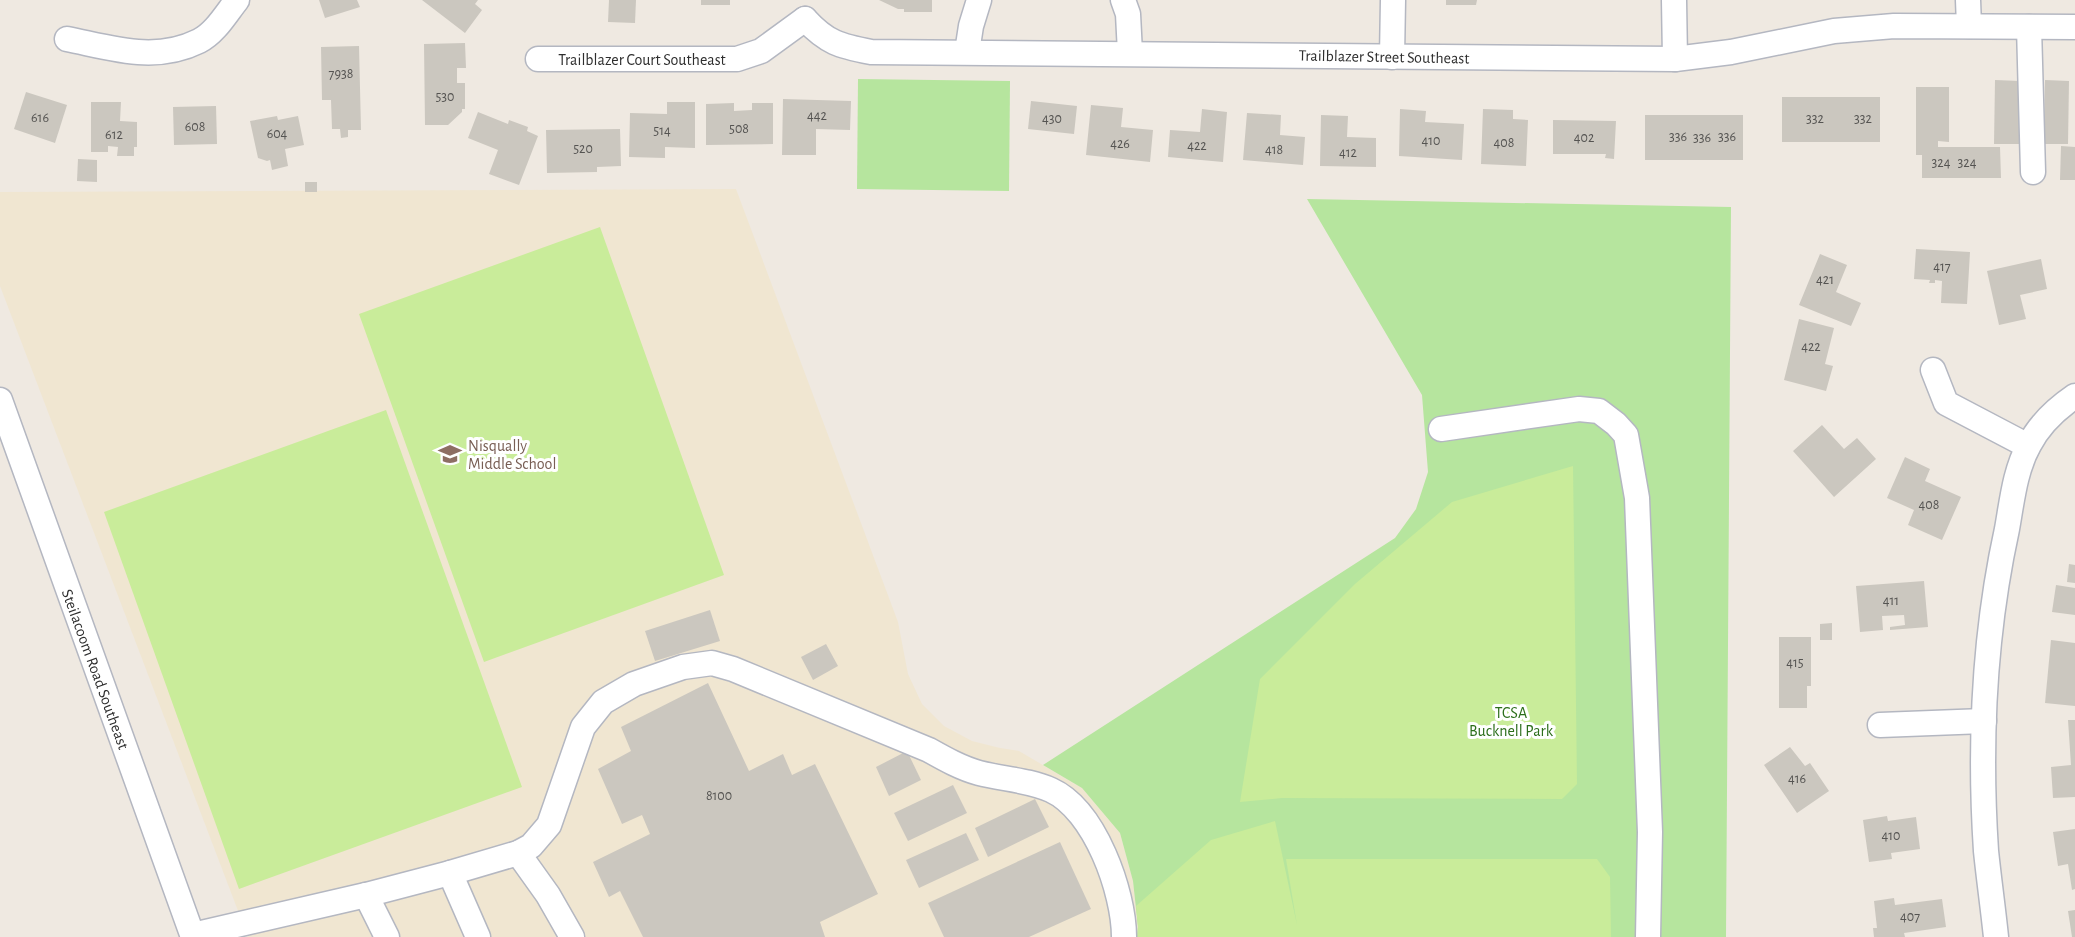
<svg xmlns="http://www.w3.org/2000/svg" width="2075" height="937" font-family="'Alegreya Sans',sans-serif">
	<style>
		.education { fill: #f0e6d1 }
		.green { fill: #b6e59e }
		.pitch { fill: #c9ec9a }
		.building { fill: #cbc7bf }
		.lines { fill: none; stroke-linecap: round; stroke-linejoin: round }
		.minor-casing { stroke: #b4b7c1; stroke-width: 27 }
		.minor { stroke: #fff; stroke-width: 24 }
		.labels { text-anchor: middle; stroke-width: 6; stroke-linejoin: round; paint-order: stroke }
		.number-label { font-size: 14px; fill: #555452 }
		.street-label { font-size: 16px; fill: #2e2e2e; stroke: #fff }
		.education-label { font-size: 16px; fill: #785e54; stroke: #fff; text-anchor: start }
		.park-label { font-size: 16px; fill: #2c6e1b; stroke: #fff }
	</style>
	<rect width="100%" height="100%" fill="#efe9e1"/>
	<path class="education" d="M736,189L898,622L908,674L922,704L944,726L972,741L1000,748L1019,751L1082,788L1120,833L1133,881L1138,927L1137,937H248L0,286V192Z"/>
	<g class="green">
		<path d="M858,79L1010,81L1009,191L857,189Z"/>
		<path d="M1307,199L1731,207L1726,937H1137L1138,927L1133,881L1120,833L1082,788L1043,765L1395,538L1416,509L1428,472L1422,395Z"/>
	</g>
	<g class="pitch">
		<path d="M600,227L724,575L484,662L359,314Z"/>
		<path d="M386,410L522,787L239,889L104,512Z"/>
		<path d="M1573,466L1577,784L1562,799L1282,798L1240,802L1260,679L1355,584L1452,502Z"/>
		<path d="M1275,821L1297,925L1286,859H1597L1610,877L1611,937H1137L1138,927L1136,906L1211,840Z"/>
	</g>
	<g class="building">
		<path d="M319,0H357L360,7L325,18Z"/>
		<path d="M422,0H478L475,4L482,10L465,33Z"/>
		<path d="M609,0H636L635,23L608,22Z"/>
		<rect x="701" y="0" width="29" height="5"/>
		<path d="M879,0H932V12H904V9H898Z"/>
		<path d="M1446,0H1477L1476,5H1446Z"/>
		<path d="M465,43L466,68H457V83H465V109H462V112L448,125H425L424,44Z"/>
		<path d="M359,46L361,130H348V137L341,138L340,129H332L331,100H322L321,47Z"/>
		<path d="M1995,80L2020,81L2019,144H1994Z"/>
		<path d="M2045,80L2069,81L2068,144H2044Z"/>
		<path d="M1916,87H1949V142L1938,141V147H2000L2001,178H1922V155H1916Z"/>
		<path d="M26,92L67,105L55,143L14,129Z"/>
		<rect x="1782" y="97" width="98" height="45"/>
		<path d="M783,99L851,101L850,130L816,129V155H782Z"/>
		<path d="M1031,101L1077,106L1074,134L1028,129Z"/>
		<path d="M91,102H121L120,121L137,122V147H134V156H117L118,147L108,146V152H91Z"/>
		<path d="M667,102H695V148L665,147V158L629,157L630,113L667,114Z"/>
		<path d="M734,103V111L752,110V103H773V144L706,145V104Z"/>
		<path d="M1091,105L1123,108L1121,127L1153,130L1150,162L1086,155Z"/>
		<path d="M216,106L217,144L174,145L173,107Z"/>
		<path d="M1202,109L1227,112L1223,162L1168,157L1170,130L1200,132Z"/>
		<path d="M1400,109L1426,111L1425,122L1464,124L1462,160L1399,156Z"/>
		<path d="M1483,109L1513,110V119L1528,120L1526,166L1481,164Z"/>
		<path d="M478,112L508,124L509,120L528,127L527,131L538,136L519,185L489,174L498,150L468,138Z"/>
		<path d="M1247,113L1281,115L1280,135L1305,137L1303,165L1243,160Z"/>
		<path d="M1321,115L1348,116L1347,137L1376,138V167L1320,166Z"/>
		<rect x="1645" y="115" width="98" height="45"/>
		<path d="M277,116L278,120L298,116L304,145L285,149L288,166L272,170L270,160L267,161L258,158L250,121Z"/>
		<path d="M1553,120L1616,121L1614,159L1605,158L1606,154H1553Z"/>
		<path d="M620,129L621,166L597,167V172L547,173L546,130Z"/>
		<path d="M2061,146L2075,147V180H2060Z"/>
		<path d="M78,159L97,160V182L77,181Z"/>
		<rect x="305" y="182" width="12" height="10"/>
		<path d="M1916,249L1970,252L1967,304L1941,303L1942,281L1935,280V283H1929L1930,280L1914,279Z"/>
		<path d="M1820,254L1847,265L1836,292L1861,303L1851,326L1799,305Z"/>
		<path d="M2041,259L2047,289L2020,295L2026,319L1999,325L1987,271Z"/>
		<path d="M1799,319L1834,328L1825,364L1833,366L1826,391L1784,380Z"/>
		<path d="M1822,425L1844,449L1857,438L1876,459L1834,497L1793,451Z"/>
		<path d="M1905,457L1930,469L1925,481L1961,497L1942,540L1908,525L1914,510L1887,498Z"/>
		<path d="M2069,564L2075,565V583L2067,582Z"/>
		<path d="M1924,581L1928,627L1890,630V627L1905,625L1904,615L1882,616L1883,630L1860,632L1856,586Z"/>
		<path d="M2056,585L2075,588V615L2052,612Z"/>
		<path d="M710,610L720,641L655,661L645,631Z"/>
		<path d="M1832,623V640H1820V624Z"/>
		<path d="M1779,637H1811V686H1807V708H1779Z"/>
		<path d="M2051,640L2075,643V706L2045,703Z"/>
		<path d="M826,644L838,666L813,680L801,657Z"/>
		<path d="M708,683L749,771L783,754L792,775L815,764L878,894L820,922L825,937H643L620,891L609,897L593,862L650,834L642,815L622,824L598,769L631,751L621,727Z"/>
		<path d="M2068,720H2075V797L2053,798L2051,767L2071,765Z"/>
		<path d="M1790,747L1805,766L1810,763L1829,791L1797,813L1764,765Z"/>
		<path d="M907,751L921,780L889,796L876,767Z"/>
		<path d="M953,785L967,813L908,841L894,813Z"/>
		<path d="M1035,799L1049,827L988,857L975,828Z"/>
		<path d="M1887,816L1888,821L1916,817L1920,849L1891,853L1892,859L1869,862L1863,820Z"/>
		<path d="M2075,829V889L2072,890L2068,864L2058,866L2053,832Z"/>
		<path d="M966,833L979,860L919,888L906,860Z"/>
		<path d="M1060,842L1091,909L1029,937H944L928,903Z"/>
		<path d="M1894,898L1895,905L1942,899L1946,927L1904,933L1905,937H1874L1873,928H1877L1874,901Z"/>
		<path d="M2075,910V937H2072L2068,911Z"/>
	</g>
	<g class="lines">
		<g class="minor-casing">
			<g id="minor">
				<path d="M1123,0L1128,14L1130,53"/>
				<path d="M1674,0L1675,59"/>
				<path d="M1968,0L1969,26"/>
				<path d="M805,19C827,43 840,46 871,52L1675,59L1731,52L1834,31L1894,26L2075,27"/>
				<path d="M2029,27L2033,172"/>
				<path d="M67,39C112,48 155,63 199,41C215,33 226,14 237,0"/>
				<path d="M967,52L971,26L979,0"/>
				<path d="M1392,57L1393,0"/>
				<path d="M538,59H737L761,51L805,19"/>
				<path d="M1933,370L1946,403L2028,446"/>
				<path d="M0,400L193,937"/>
				<path d="M1441,429L1579,409L1599,411L1616,424L1626,435L1637,498L1650,832L1648,937"/>
				<path d="M1880,725L1984,721"/>
				<path d="M518,853L548,895L572,937"/>
				<path d="M450,873L478,937"/>
				<path d="M366,895L387,937"/>
				<path d="M193,935L366,895L450,873L518,853L531,846L549,825L583,727L603,702L634,684L683,667L712,663L733,669L929,750C945,759 961,768 979,773C1002,779 1029,780 1051,790C1095,810 1124,892 1124,937"/>
				<path d="M1996,937C1993,908 1989,880 1986,851C1979,744 1984,634 2007,529C2012,501 2015,470 2029,445C2039,425 2056,409 2075,396"/>
			</g>
		</g>
		<use href="#minor" class="minor"/>
	</g>
	<defs>
		<g id="school-bare" transform="scale(1.8)"><path d="M0-5L7-2L0 1L-7-2ZM-4 1L0 2.5L4 1V4Q0 6-4 4Z" fill="#8d6e63" stroke="#fff" stroke-width="2.5" paint-order="stroke"/></g>
	</defs>
	<g fill-rule="evenodd">
		<use href="#school-bare" x="450" y="454"/>
	</g>
	<g class="labels">
		<g class="number-label">
			<text x="341" y="78">7938</text>
			<text x="445" y="101">530</text>
			<text x="817" y="120">442</text>
			<text x="40" y="122">616</text>
			<text x="1052" y="123">430</text>
			<text x="1815" y="123">332</text>
			<text x="1863" y="123">332</text>
			<text x="195" y="131">608</text>
			<text x="739" y="133">508</text>
			<text x="662" y="135">514</text>
			<text x="277" y="138">604</text>
			<text x="114" y="139">612</text>
			<text x="1678" y="141">336</text>
			<text x="1727" y="141">336</text>
			<text x="1584" y="142">402</text>
			<text x="1702" y="142">336</text>
			<text x="1431" y="145">410</text>
			<text x="1504" y="147">408</text>
			<text x="1120" y="148">426</text>
			<text x="1197" y="150">422</text>
			<text x="583" y="153">520</text>
			<text x="1274" y="154">418</text>
			<text x="1348" y="157">412</text>
			<text x="1941" y="167">324</text>
			<text x="1967" y="167">324</text>
			<text x="1942" y="271">417</text>
			<text x="1825" y="284">421</text>
			<text x="1811" y="351">422</text>
			<text x="1929" y="509">408</text>
			<text x="1891" y="605">411</text>
			<text x="1795" y="667">415</text>
			<text x="1797" y="783">416</text>
			<text x="719" y="800">8100</text>
			<text x="1891" y="840">410</text>
			<text x="1910" y="921">407</text>
		</g>
		<g class="street-label">
			<text transform="translate(1384 56) rotate(1)" y="6">Trailblazer Street Southeast</text>
			<text x="642" y="65">Trailblazer Court Southeast</text>
			<text transform="translate(96 669) rotate(70)" y="6">Steilacoom Road Southeast</text>
		</g>
		<g class="education-label">
			<text x="468" y="451">Nisqually<tspan x="468" dy="18">Middle School</tspan></text>
		</g>
		<g class="park-label">
			<text x="1511" y="718">TCSA<tspan x="1511" dy="18">Bucknell Park</tspan></text>
		</g>
	</g>
</svg>
